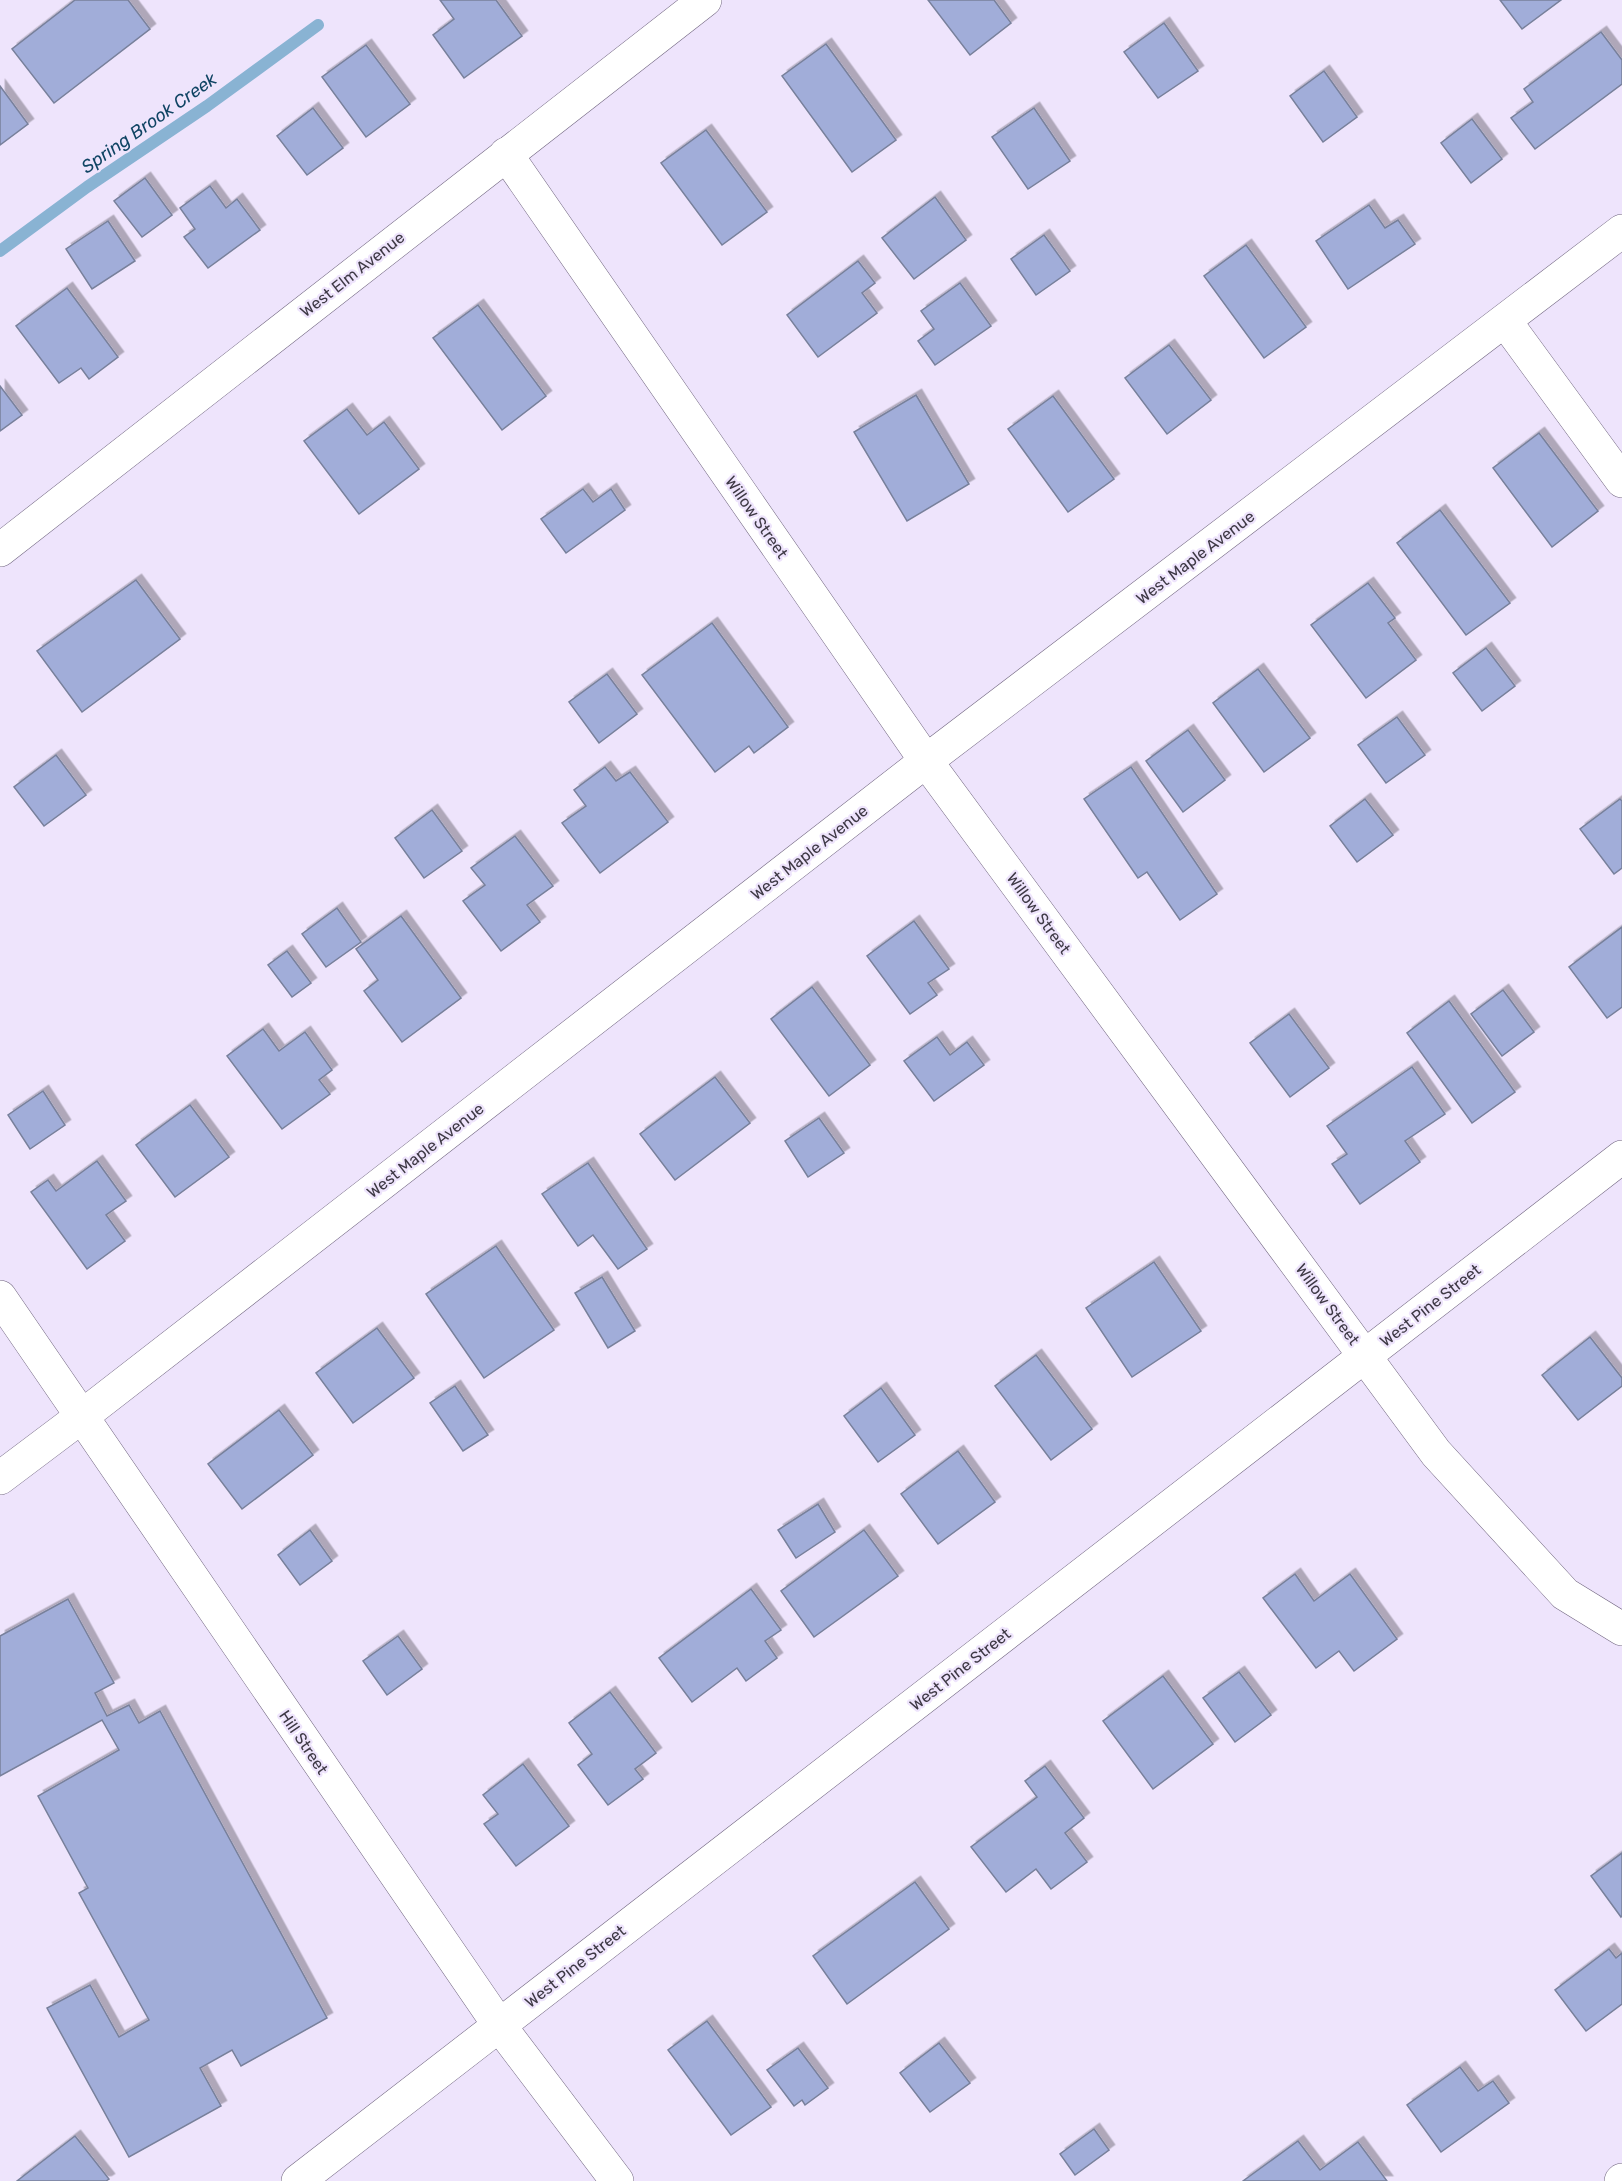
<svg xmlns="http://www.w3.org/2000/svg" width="1622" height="2181" font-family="Rubik,sans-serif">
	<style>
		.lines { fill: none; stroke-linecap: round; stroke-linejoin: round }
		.stream { stroke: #89b3d3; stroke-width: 12 }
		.building { fill: #a1add9; stroke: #78809b; stroke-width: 1.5; filter: url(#shadow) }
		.minor-casing { stroke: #726781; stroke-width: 34 }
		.minor { stroke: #fff; stroke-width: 33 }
		.labels { text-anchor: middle; stroke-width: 4.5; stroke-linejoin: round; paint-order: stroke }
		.street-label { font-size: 16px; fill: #3e3945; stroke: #eee4fc }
		.water-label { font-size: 18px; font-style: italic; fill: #104464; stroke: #eee4fc }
	</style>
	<defs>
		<filter id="shadow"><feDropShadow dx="5.5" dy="-5.5" stdDeviation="0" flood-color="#0004"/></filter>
	</defs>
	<rect width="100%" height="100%" fill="#eee4fc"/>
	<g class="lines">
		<path class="stream" d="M0,251L87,187L207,106L318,25"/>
	</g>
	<g class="building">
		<path d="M75,0H128L150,29L54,103L12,49Z"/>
		<path d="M440,0H496L522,36L464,78L433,35L454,19Z"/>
		<path d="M928,0H994L1011,23L970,55Z"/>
		<path d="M1500,0H1561L1522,29Z"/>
		<path d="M1164,23L1198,71L1158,98L1124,52Z"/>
		<path d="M1601,32L1622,60V84L1535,149L1511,118L1533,102L1524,89Z"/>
		<path d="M826,44L896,140L852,172L782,76Z"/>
		<path d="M366,45L410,104L366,137L322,77Z"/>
		<path d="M1324,71L1357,117L1323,142L1290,96Z"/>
		<path d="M0,86L28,124L0,145Z"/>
		<path d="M313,108L343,148L307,175L277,136Z"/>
		<path d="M1034,108L1070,161L1028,189L992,137Z"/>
		<path d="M1472,119L1502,159L1471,183L1441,143Z"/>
		<path d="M706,130L767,212L722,245L661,163Z"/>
		<path d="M145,178L172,215L142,237L114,201Z"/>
		<path d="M210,186L226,208L237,199L260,230L208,268L184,237L195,229L180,208Z"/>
		<path d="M935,197L966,240L914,279L882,238Z"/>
		<path d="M1369,205L1385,228L1398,220L1415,244L1348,289L1316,241Z"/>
		<path d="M108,221L135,261L92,289L66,249Z"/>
		<path d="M1044,235L1070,271L1036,295L1011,259Z"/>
		<path d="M1246,245L1306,327L1264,358L1204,276Z"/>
		<path d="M858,261L875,283L862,293L877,313L818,357L787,315Z"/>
		<path d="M960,283L991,326L935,365L918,341L934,329L921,311Z"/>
		<path d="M67,288L118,357L89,379L81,368L59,383L16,326Z"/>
		<path d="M478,305L546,396L502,430L433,338Z"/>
		<path d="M1169,345L1211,400L1167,434L1125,378Z"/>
		<path d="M0,386L22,415L0,431Z"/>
		<path d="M916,395L969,484L907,521L854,432Z"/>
		<path d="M1053,396L1114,479L1068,512L1008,429Z"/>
		<path d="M347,409L367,435L384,422L419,469L359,514L304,441Z"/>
		<path d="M1539,433L1598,511L1552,547L1493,468Z"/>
		<path d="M583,489L593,502L611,489L625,510L566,553L541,519Z"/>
		<path d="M1440,510L1510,603L1466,635L1397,543Z"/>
		<path d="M136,580L180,639L82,712L37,651Z"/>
		<path d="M1368,583L1395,618L1388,623L1416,660L1366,698L1311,625Z"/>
		<path d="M712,623L788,727L754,753L749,746L715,772L642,675Z"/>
		<path d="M1486,648L1515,686L1482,711L1453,673Z"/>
		<path d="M1258,669L1310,738L1264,772L1213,703Z"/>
		<path d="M607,674L637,714L599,743L569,702Z"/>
		<path d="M1397,717L1425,755L1386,783L1358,745Z"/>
		<path d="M1188,730L1225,780L1183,812L1146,761Z"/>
		<path d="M56,755L86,795L44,826L14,787Z"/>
		<path d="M605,767L616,781L630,772L668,822L600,873L562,823L586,806L574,790Z"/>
		<path d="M1131,767L1217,894L1180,920L1147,872L1138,878L1084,799Z"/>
		<path d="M1365,799L1393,835L1357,862L1330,826Z"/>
		<path d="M1620,799L1622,801V868L1614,874L1580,829Z"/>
		<path d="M432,810L462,851L424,878L395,838Z"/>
		<path d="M515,836L553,886L527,905L540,922L501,951L463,901L485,885L471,868Z"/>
		<path d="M337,908L361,942L326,967L302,934Z"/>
		<path d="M401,916L461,998L402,1042L364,991L378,980L356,949Z"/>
		<path d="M914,921L949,969L928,983L937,995L910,1014L867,956Z"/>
		<path d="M1622,927V1007L1607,1018L1569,967Z"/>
		<path d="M287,951L311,983L292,997L268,965Z"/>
		<path d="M812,987L870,1065L829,1096L771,1019Z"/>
		<path d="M1503,990L1534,1032L1502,1056L1471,1014Z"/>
		<path d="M1449,1001L1515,1092L1472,1123L1407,1033Z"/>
		<path d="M1289,1014L1329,1068L1290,1097L1250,1043Z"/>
		<path d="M263,1029L279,1051L305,1032L332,1070L319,1080L330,1094L282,1129L227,1056Z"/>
		<path d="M937,1037L950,1055L967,1042L984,1065L934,1101L904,1061Z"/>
		<path d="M1412,1067L1445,1114L1405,1141L1420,1162L1360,1204L1332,1164L1347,1154L1327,1126Z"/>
		<path d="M715,1077L750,1123L675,1180L640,1134Z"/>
		<path d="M43,1091L65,1125L30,1149L8,1115Z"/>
		<path d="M190,1105L229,1157L175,1197L136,1145Z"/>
		<path d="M819,1118L844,1153L808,1177L785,1141Z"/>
		<path d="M97,1161L126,1201L106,1215L125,1241L87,1269L31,1192L48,1180L56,1191Z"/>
		<path d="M588,1163L647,1249L618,1269L593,1235L578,1246L542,1194Z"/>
		<path d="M496,1246L554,1330L484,1378L426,1294Z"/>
		<path d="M1154,1262L1201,1331L1132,1377L1086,1308Z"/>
		<path d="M602,1277L635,1331L608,1348L575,1293Z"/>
		<path d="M377,1328L414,1378L353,1423L316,1373Z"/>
		<path d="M1590,1337L1622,1378V1386L1578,1420L1542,1375Z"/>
		<path d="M1036,1355L1092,1429L1051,1460L995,1386Z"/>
		<path d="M455,1386L488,1435L463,1451L430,1403Z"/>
		<path d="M881,1388L915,1435L878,1462L844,1416Z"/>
		<path d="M279,1410L313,1455L242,1509L208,1464Z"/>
		<path d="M958,1451L995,1502L938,1544L901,1494Z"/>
		<path d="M818,1504L835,1532L796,1558L778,1530Z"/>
		<path d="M310,1530L332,1561L300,1585L278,1555Z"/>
		<path d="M864,1530L898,1576L814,1637L781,1591Z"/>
		<path d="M1295,1574L1314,1601L1350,1574L1397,1639L1354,1671L1339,1651L1316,1668L1263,1598Z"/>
		<path d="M751,1589L781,1630L765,1641L777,1658L746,1681L737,1668L692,1702L659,1658Z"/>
		<path d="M68,1599L114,1683L95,1693L107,1716L129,1705L139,1723L160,1711L327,2018L241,2066L232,2050L200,2068L221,2106L129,2157L47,2008L90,1985L119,2037L149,2020L79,1893L88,1888L38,1796L119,1750L102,1720L0,1776V1636Z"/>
		<path d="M398,1636L422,1669L387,1695L363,1661Z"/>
		<path d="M1239,1672L1271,1715L1235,1742L1203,1698Z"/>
		<path d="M1163,1676L1213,1744L1153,1789L1103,1721Z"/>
		<path d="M610,1692L656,1753L635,1769L643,1779L608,1805L578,1765L592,1754L569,1723Z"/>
		<path d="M523,1764L569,1826L516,1866L484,1824L498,1814L483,1795Z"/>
		<path d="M1045,1766L1084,1818L1065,1833L1087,1862L1051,1889L1036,1869L1006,1892L971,1847L1037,1797L1025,1781Z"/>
		<path d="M1622,1853V1916L1621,1917L1591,1876Z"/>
		<path d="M915,1882L949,1929L847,2004L813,1956Z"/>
		<path d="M1609,1949L1616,1958L1622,1953V2004L1586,2031L1555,1990Z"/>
		<path d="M707,2021L771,2107L731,2135L668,2050Z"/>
		<path d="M939,2043L970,2083L930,2112L900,2073Z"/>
		<path d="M798,2048L828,2088L805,2105L802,2100L794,2106L767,2070Z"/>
		<path d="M1460,2067L1478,2091L1493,2081L1509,2103L1441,2152L1407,2105Z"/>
		<path d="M1094,2129L1109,2150L1075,2175L1060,2154Z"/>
		<path d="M75,2136L109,2179L106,2181H17Z"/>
		<path d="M1298,2141L1320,2170L1358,2142L1387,2181H1243Z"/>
	</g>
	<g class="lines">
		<g class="minor-casing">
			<g id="minor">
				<path d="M506,154L926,761L1436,1453L1565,1594L1622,1629"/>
				<path d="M1505,321L1622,481"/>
				<path d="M0,550L705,0"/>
				<path d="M0,1297L499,2025L617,2181"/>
				<path d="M0,1478L81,1417L926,761L1622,231"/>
				<path d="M298,2181L1622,1157"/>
				<path d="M1621,2181L1622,2180"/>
			</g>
		</g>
		<use href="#minor" class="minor"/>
	</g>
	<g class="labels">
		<g class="street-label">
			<text transform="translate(352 274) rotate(-38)" y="6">West Elm Avenue</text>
			<text transform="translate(757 517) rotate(55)" y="6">Willow Street</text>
			<text transform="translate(1195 557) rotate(-37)" y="6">West Maple Avenue</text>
			<text transform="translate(809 852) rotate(-38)" y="6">West Maple Avenue</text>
			<text transform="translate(1039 913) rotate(54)" y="6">Willow Street</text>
			<text transform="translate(425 1150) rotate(-38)" y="6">West Maple Avenue</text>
			<text transform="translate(1328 1304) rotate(54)" y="6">Willow Street</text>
			<text transform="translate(1430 1305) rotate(-38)" y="6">West Pine Street</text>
			<text transform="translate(960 1669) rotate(-38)" y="6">West Pine Street</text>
			<text transform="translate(304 1742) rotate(56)" y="6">Hill Street</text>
			<text transform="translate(575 1966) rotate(-38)" y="6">West Pine Street</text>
		</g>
		<g class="water-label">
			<text transform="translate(149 123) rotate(-35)" y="6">Spring Brook Creek</text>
		</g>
	</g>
</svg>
